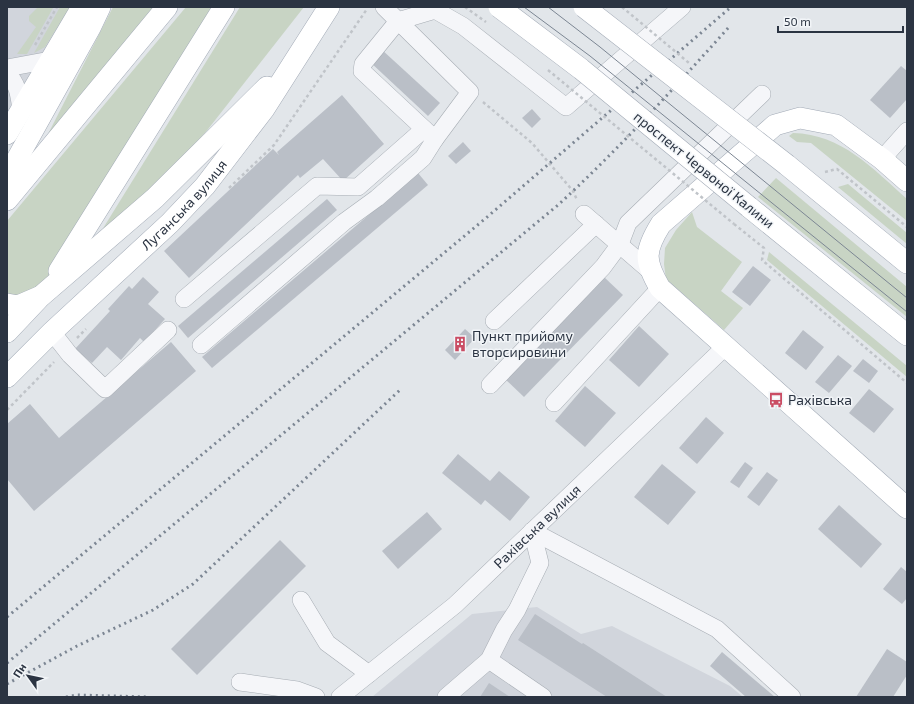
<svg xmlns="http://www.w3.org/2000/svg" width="914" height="704" font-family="'Exo 2',sans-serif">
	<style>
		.built { fill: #d1d5dc }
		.green { fill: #c8d4c4 }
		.building { fill: #babfc7 }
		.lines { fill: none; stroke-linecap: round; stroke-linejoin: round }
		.minor-casing { stroke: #a7adb4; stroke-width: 18 }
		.major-casing { stroke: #a2aab6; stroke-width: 22 }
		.path { stroke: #c0c4c9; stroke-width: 2.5; stroke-dasharray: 3 3; stroke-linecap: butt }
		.minor { stroke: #f5f6f9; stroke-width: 17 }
		.major { stroke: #fff; stroke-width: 21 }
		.tram { stroke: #7c8693; stroke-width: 1 }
		.rail { stroke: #7c8693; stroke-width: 3; stroke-dasharray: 2 4; stroke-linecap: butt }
		.major-bridge-casing { stroke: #a2aab6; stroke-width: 22; stroke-linecap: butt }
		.path-bridge { stroke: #c0c4c9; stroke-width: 2.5; stroke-dasharray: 3 3; stroke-linecap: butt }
		.major-bridge { stroke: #fff; stroke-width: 21 }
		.labels { text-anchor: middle; stroke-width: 3; stroke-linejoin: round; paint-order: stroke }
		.street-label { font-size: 14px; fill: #2b3442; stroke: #f2f5f8 }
		.poi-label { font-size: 14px; fill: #2b3442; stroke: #f2f5f8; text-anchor: start }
	</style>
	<rect width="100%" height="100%" fill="#e2e6ea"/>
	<g class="built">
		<path d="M7,7H74L7,128Z"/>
		<path d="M537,607L581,634L612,626L730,686L743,697H372L472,614Z"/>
	</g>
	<g class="green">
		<path d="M38,7L53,8L27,54H17L36,27L29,21V16Z"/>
		<path d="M60,7H70L45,47L34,53Z"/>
		<path d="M113,7H159L47,136Z"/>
		<path d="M186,7H215L44,285L36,293L7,297V221Z"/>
		<path d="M240,7H304L205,133L154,187L102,230Z"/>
		<path d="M793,133C842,134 873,169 907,199V221L811,143L797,142L789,136Z"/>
		<path d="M776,178L907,287V317L758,197Z"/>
		<path d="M848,184L907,233V244L838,187Z"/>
		<path d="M692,212L697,227L742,262L721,291L743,308L724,330L666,279L664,264L665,248L676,230Z"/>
		<path d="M769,252L907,366V377L767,260Z"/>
	</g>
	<g class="building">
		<path d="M381,49L440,103L428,116L369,61Z"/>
		<path d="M901,66L907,71V99L890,118L870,100Z"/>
		<path d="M342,95L384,144L343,181L323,159L300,178L298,175L189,278L164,251L273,149L279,155L277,152Z"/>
		<path d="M532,109L541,119L532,128L522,118Z"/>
		<path d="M463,142L471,151L456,164L448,156Z"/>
		<path d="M418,173L428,185L212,368L202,357Z"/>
		<path d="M327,199L337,210L188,338L178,326Z"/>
		<path d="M753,266L771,280L750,306L732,292Z"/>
		<path d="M143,277L159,292L148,304L165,319L144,342L140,338L121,360L107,347L92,363L75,349L110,311L108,309L129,286L132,289Z"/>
		<path d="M604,277L623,295L524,397L505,379Z"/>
		<path d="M639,326L669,354L639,387L609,360Z"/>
		<path d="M465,329L475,338L455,360L445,350Z"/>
		<path d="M803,330L824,347L806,370L785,353Z"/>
		<path d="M171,342L196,371L34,511L7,479V424L30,404L59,438Z"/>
		<path d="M838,355L852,366L829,393L815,382Z"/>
		<path d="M863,359L878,371L869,383L853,371Z"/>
		<path d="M585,386L616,413L585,447L555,421Z"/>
		<path d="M869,389L894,409L874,433L849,413Z"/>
		<path d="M706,417L724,433L697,464L679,448Z"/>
		<path d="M458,454L490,481L499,471L530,497L510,521L485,500L481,505L442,473Z"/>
		<path d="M745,462L753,468L739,488L730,482Z"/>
		<path d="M662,464L696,492L668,525L634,497Z"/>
		<path d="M767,472L778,480L759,506L747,497Z"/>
		<path d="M839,505L882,544L861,568L818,529Z"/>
		<path d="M427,512L442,529L398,569L382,551Z"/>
		<path d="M280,540L306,566L197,675L171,649Z"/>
		<path d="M901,567L907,572V598L902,604L883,589Z"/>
		<path d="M535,614L582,644L583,643L667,697H607L518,640Z"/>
		<path d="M887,649L907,662V675L893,697H856Z"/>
		<path d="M722,652L775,697H746L710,666Z"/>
		<path d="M489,683L510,697H480Z"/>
	</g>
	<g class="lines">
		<g class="minor-casing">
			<g id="minor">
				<path d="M384,7L470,92L435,139L362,71L363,64L398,21L435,10L463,26L566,107L682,7"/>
				<path d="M7,68L50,60"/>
				<path d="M7,73C18,84 19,95 21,110"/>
				<path d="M882,159L907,131"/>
				<path d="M584,214L650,271"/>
				<path d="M184,299L317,186L358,187L424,129"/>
				<path d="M494,321L596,224"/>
				<path d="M52,332L70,355L105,389L168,330"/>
				<path d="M201,345L344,222L377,198L423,158L435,139"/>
				<path d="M490,385L603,267L620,244L628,223L762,94"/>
				<path d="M554,403L660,288"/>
				<path d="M532,531L717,629L792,697"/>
				<path d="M301,600L327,643L369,674"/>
				<path d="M489,660L543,697"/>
				<path d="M240,682L297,690L316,697"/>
				<path id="s1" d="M340,697L455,605L725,347"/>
				<path d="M446,697L489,660L504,630L517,610L540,563L532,531"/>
			</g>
		</g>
		<g class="major-casing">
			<g id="major">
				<path d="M7,134L82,7"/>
				<path d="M787,165L907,263"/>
				<path d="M7,177L90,28L100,7"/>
				<path d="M907,181L882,159L836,125L800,118L775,125L661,224C644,251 644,261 660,288L907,508"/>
				<path d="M7,200L167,7"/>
				<path d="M749,207L907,335"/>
				<path d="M59,271L224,7"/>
				<path d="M7,304L18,306L39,297"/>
				<path d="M7,332L40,297L155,198L267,87"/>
				<path id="s2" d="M7,377L52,332L170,223L205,186L264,109L329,7"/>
			</g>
		</g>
		<g class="path">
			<path d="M35,45L57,7"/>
			<path d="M483,102L532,143L573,191L577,200"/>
			<path d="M825,172L837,169L907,227"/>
			<path d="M229,188L274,145L367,9"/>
			<path d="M734,224L764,248L762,260L907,383"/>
			<path d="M77,338L86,329"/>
			<path d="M7,410L54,362"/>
		</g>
		<use href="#minor" class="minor"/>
		<use href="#major" class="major"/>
		<g class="tram">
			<path d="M524,7L590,56L907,312"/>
			<path d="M548,7L600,47L907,298"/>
		</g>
		<g class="rail">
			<path d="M7,617L486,218L731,7"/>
			<path d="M7,663L558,205C619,149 674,88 730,26"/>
			<path d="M7,684L77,646L153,610L193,584L401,389"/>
			<path d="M66,697L77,695L149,697"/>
		</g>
		<g class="major-bridge-casing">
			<g id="major-bridge">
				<path d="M499,7L581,69L749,207"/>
				<path d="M584,7L787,165"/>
			</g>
		</g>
		<g class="path-bridge">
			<path d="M465,7L486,22"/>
			<path d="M622,7L689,63"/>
			<path d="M548,70L734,224"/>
		</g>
		<use href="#major-bridge" class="major-bridge"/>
	</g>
	<defs>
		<g id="building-bare" transform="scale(1.2)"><path d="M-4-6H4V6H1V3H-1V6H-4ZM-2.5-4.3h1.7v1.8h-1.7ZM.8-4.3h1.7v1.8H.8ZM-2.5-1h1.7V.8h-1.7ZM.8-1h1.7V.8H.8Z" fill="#ca4d64" stroke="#f2f5f8" stroke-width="2.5" paint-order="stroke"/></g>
		<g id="bus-bare" transform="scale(1.2)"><path d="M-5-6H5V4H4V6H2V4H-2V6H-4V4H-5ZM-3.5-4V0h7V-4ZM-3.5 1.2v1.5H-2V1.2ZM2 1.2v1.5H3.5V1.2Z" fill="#ca4d64" stroke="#f2f5f8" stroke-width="2.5" paint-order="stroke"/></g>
	</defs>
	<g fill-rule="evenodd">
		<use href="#building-bare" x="460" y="344"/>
		<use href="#bus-bare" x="776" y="400"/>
	</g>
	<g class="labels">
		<g class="street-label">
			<text transform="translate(704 170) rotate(39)" y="5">проспект Червоної Калини</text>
			<text dy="5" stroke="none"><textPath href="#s2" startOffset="247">Луганська вулиця</textPath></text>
			<text dy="5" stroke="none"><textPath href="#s1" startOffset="261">Рахівська вулиця</textPath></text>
		</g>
		<g class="poi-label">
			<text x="472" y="341">Пункт прийому<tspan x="472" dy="16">вторсировини</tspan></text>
			<text x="788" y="405">Рахівська</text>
		</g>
	</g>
	<rect width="914" height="704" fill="none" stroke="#2b3442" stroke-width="16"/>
	<g transform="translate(28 676) rotate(303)" stroke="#f2f5f8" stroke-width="3" paint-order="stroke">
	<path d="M0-3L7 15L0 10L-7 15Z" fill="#2b3442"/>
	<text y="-6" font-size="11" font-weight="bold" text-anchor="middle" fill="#2b3442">Пн</text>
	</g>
	<path d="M778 26v6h125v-6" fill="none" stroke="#2b3442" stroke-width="2"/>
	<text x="784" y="26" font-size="12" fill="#2b3442" stroke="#f2f5f8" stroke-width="3" paint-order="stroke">50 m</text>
</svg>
